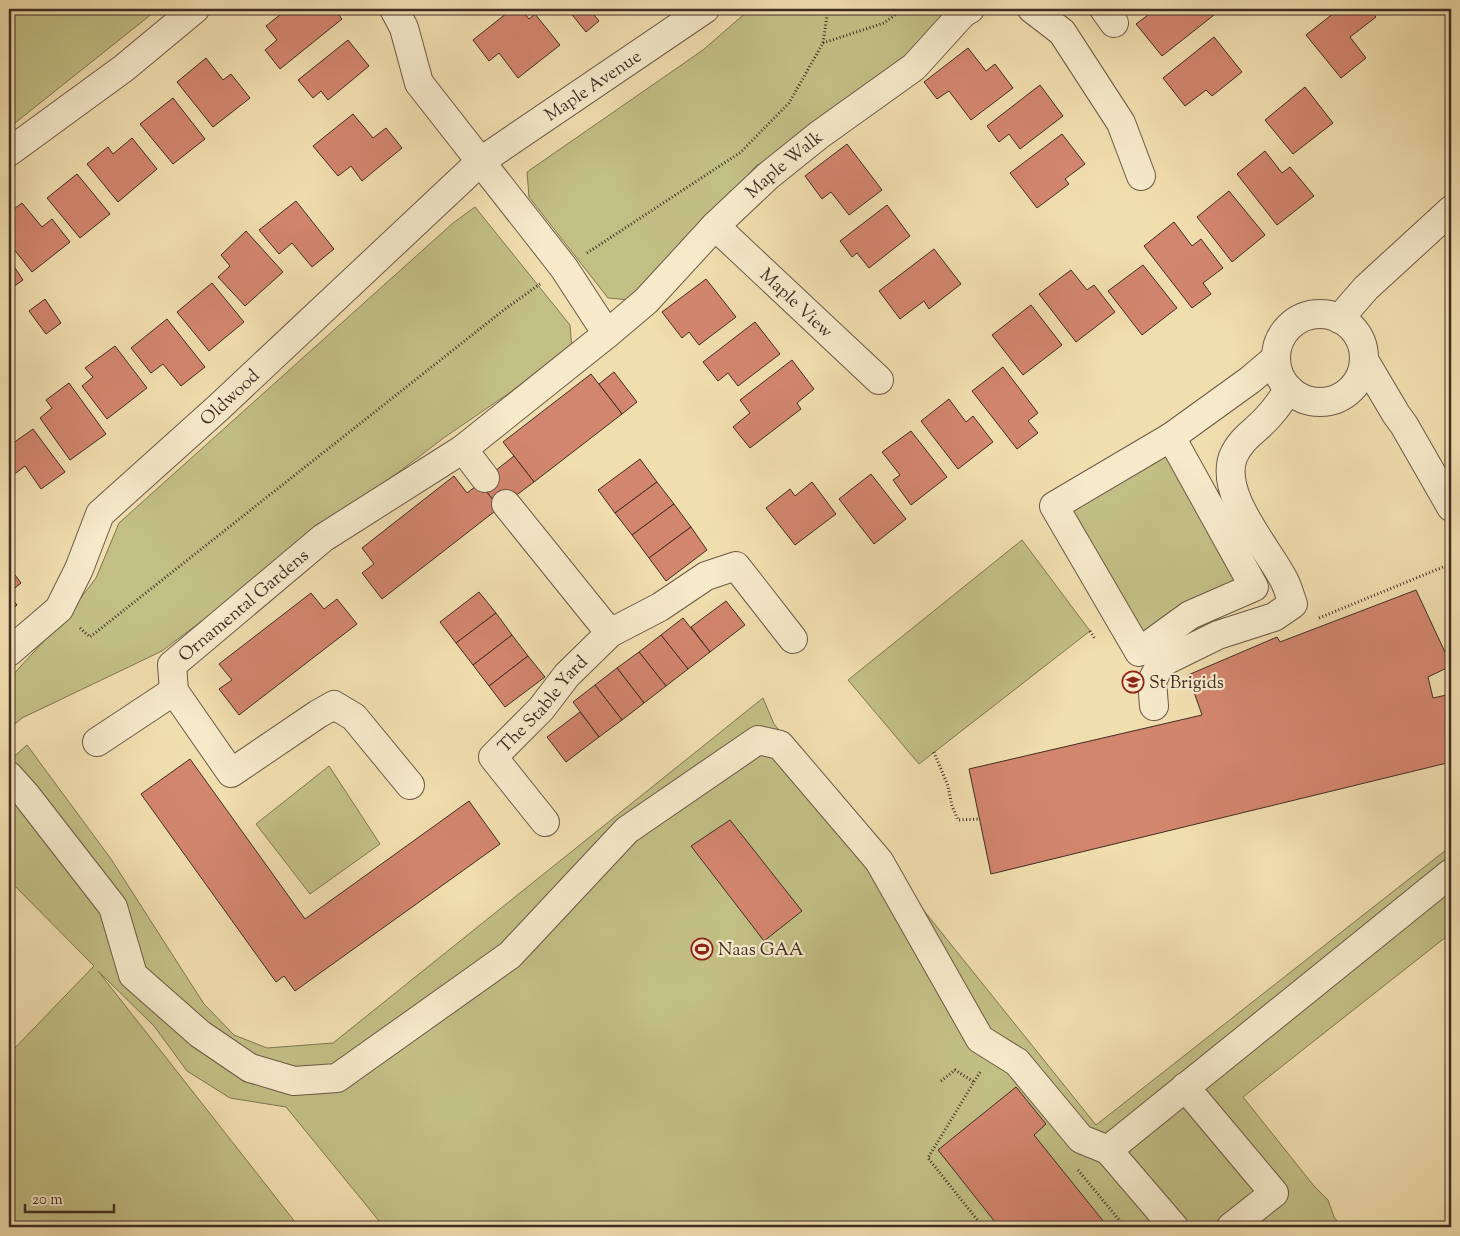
<svg xmlns="http://www.w3.org/2000/svg" width="1460" height="1236" font-family="'Sorts Mill Goudy',serif">
	<style>
		.green { fill: #c2bf85; stroke: #807655 }
		.building { fill: #d3866e; stroke: #3f2d25 }
		.lines { fill: none; stroke-linecap: round; stroke-linejoin: round }
		.minor-casing { stroke: #6c5948; stroke-width: 30 }
		.path { stroke: #3f2d25; stroke-width: 3; stroke-dasharray: 1 2.5; stroke-linecap: butt }
		.minor { stroke: #f6eacb; stroke-width: 28 }
		.labels { text-anchor: middle; stroke-width: 4.5; stroke-linejoin: round; paint-order: stroke }
		.street-label { font-size: 18px; fill: #3f2d25; stroke: #f6eacb }
		.poi-label { font-size: 18px; fill: #3f2d25; stroke: #f6eacb; text-anchor: start }
	</style>
	<rect width="100%" height="100%" fill="#f1deaf"/>
	<filter id="stains"><feTurbulence type="fractalNoise" baseFrequency=".004" numOctaves="4"/><feColorMatrix values="0 0 0 0 .2 0 0 0 0 .09 0 0 0 0 .02 0 0 0 .5 -.17"/></filter>
	<radialGradient id="worn" r=".72"><stop offset=".6" stop-color="#630" stop-opacity="0"/><stop offset="1" stop-color="#630" stop-opacity=".3"/></radialGradient>
	<g class="green">
		<path d="M9,9H158L15,123L9,121Z"/>
		<path d="M750,9H951L904,62L800,140L756,166L706,222L629,300L608,298L529,197L527,172L703,50Z"/>
		<path d="M475,207L570,325L572,350L445,437L162,651L22,718L9,729V679L67,616L96,578L119,523L453,223Z"/>
		<path d="M1178,432L1266,592L1133,665L1045,505Z"/>
		<path d="M1022,540L1090,631L919,764L848,680Z"/>
		<path d="M763,698L774,724L1096,1125L1451,846V933L1243,1097L1314,1186L1328,1200L1334,1217L1342,1227H384L286,1107L230,1098L187,1071L154,1026L98,971L299,1227H9V1054L94,966L9,880V761L27,745L111,859L204,1004L234,1035L267,1048L333,1043Z"/>
		<path d="M329,766L380,844L310,894L256,824Z"/>
	</g>
	<g class="building">
		<path d="M287,9H299L302,13L307,9H334L342,19L280,69L265,50L277,40L266,26Z"/>
		<path d="M512,9H521L529,19L535,14L560,45L518,78L499,53L489,61L473,40Z"/>
		<path d="M572,9H589L599,21L586,32L569,11Z"/>
		<path d="M1156,9H1209L1214,15L1162,56L1136,24Z"/>
		<path d="M1339,9H1369L1376,17L1350,37L1366,58L1341,78L1306,35Z"/>
		<path d="M1214,37L1242,72L1212,96L1206,90L1185,106L1163,78Z"/>
		<path d="M348,40L369,66L328,100L321,91L313,98L298,80Z"/>
		<path d="M968,48L986,71L995,64L1013,88L971,120L949,91L937,99L924,82Z"/>
		<path d="M206,58L223,80L231,74L250,98L213,127L177,82Z"/>
		<path d="M1040,85L1063,116L1020,149L1009,134L999,142L987,126Z"/>
		<path d="M1305,87L1333,123L1293,154L1265,120Z"/>
		<path d="M173,98L205,139L173,164L140,124Z"/>
		<path d="M353,114L373,138L386,128L402,148L362,181L351,166L338,176L313,146Z"/>
		<path d="M1062,134L1085,164L1065,179L1069,184L1037,208L1010,173Z"/>
		<path d="M132,138L157,169L118,202L87,164L108,147L113,154Z"/>
		<path d="M847,144L882,190L849,215L831,192L822,199L805,176Z"/>
		<path d="M1265,151L1282,173L1290,167L1314,196L1277,225L1237,174Z"/>
		<path d="M77,174L110,214L80,238L47,198Z"/>
		<path d="M1229,191L1265,235L1232,262L1197,217Z"/>
		<path d="M296,201L334,249L312,267L292,243L279,254L259,230Z"/>
		<path d="M22,203L42,227L52,219L70,242L32,272L9,243V213Z"/>
		<path d="M887,205L910,236L869,268L857,253L852,257L840,241Z"/>
		<path d="M1174,222L1192,246L1201,239L1223,268L1203,283L1211,294L1192,308L1144,246Z"/>
		<path d="M246,231L283,272L245,306L218,277L230,266L221,255Z"/>
		<path d="M934,249L961,284L929,309L924,301L900,319L879,291Z"/>
		<path d="M9,259L23,280L9,290Z"/>
		<path d="M1143,265L1177,308L1142,335L1108,291Z"/>
		<path d="M1071,270L1087,290L1094,285L1115,312L1076,342L1039,294Z"/>
		<path d="M706,279L736,317L699,345L689,332L682,338L662,312Z"/>
		<path d="M212,283L244,322L209,351L177,312Z"/>
		<path d="M45,299L61,323L46,334L29,311Z"/>
		<path d="M1031,305L1062,345L1023,375L992,335Z"/>
		<path d="M167,319L205,367L181,386L163,364L151,373L131,348Z"/>
		<path d="M755,322L780,354L738,386L728,373L718,381L703,362Z"/>
		<path d="M115,346L147,388L107,419L82,386L93,377L85,368Z"/>
		<path d="M792,360L814,389L797,403L801,409L750,448L733,427L750,413L740,400Z"/>
		<path d="M1003,367L1038,413L1028,421L1038,433L1017,449L972,391Z"/>
		<path d="M614,372L637,402L622,414L599,384Z"/>
		<path d="M591,374L622,414L534,482L503,442Z"/>
		<path d="M69,383L106,434L70,460L40,418L52,408L46,400Z"/>
		<path d="M949,399L966,422L973,416L993,442L958,469L921,421Z"/>
		<path d="M33,429L65,472L41,489L25,466L12,476L9,472V446Z"/>
		<path d="M911,431L947,477L911,505L893,480L900,475L882,452Z"/>
		<path d="M514,456L534,482L499,508L480,483Z"/>
		<path d="M640,459L657,482L615,513L598,490Z"/>
		<path d="M871,474L906,519L874,544L839,499Z"/>
		<path d="M454,476L467,493L480,483L499,508L382,599L362,573L374,564L362,548Z"/>
		<path d="M657,482L674,504L632,535L615,513Z"/>
		<path d="M812,482L836,514L795,545L766,508L790,489L795,496Z"/>
		<path d="M674,504L691,527L649,558L632,535Z"/>
		<path d="M691,527L707,550L666,581L649,558Z"/>
		<path d="M9,567L21,583L9,593Z"/>
		<path d="M1416,590L1451,665V666L1428,677L1433,698L1451,694V762L991,874L969,769L1202,715L1188,675L1277,637L1280,642Z"/>
		<path d="M479,592L496,613L456,643L440,622Z"/>
		<path d="M311,593L324,609L337,599L357,624L239,715L219,689L232,680L219,664Z"/>
		<path d="M9,595L17,605L9,612Z"/>
		<path d="M726,601L745,625L710,652L691,627Z"/>
		<path d="M496,613L512,635L473,665L456,643Z"/>
		<path d="M683,618L710,652L688,669L661,635Z"/>
		<path d="M512,635L528,656L489,686L473,665Z"/>
		<path d="M661,635L688,669L666,686L639,652Z"/>
		<path d="M639,652L666,686L644,703L617,668Z"/>
		<path d="M528,656L545,677L505,707L489,686Z"/>
		<path d="M617,668L644,703L622,720L595,685Z"/>
		<path d="M595,685L622,720L599,737L573,702Z"/>
		<path d="M580,712L599,737L566,762L547,737Z"/>
		<path d="M190,759L305,919L469,801L500,844L295,991L284,976L276,982L141,794Z"/>
		<path d="M730,820L802,911L764,941L691,846Z"/>
		<path d="M1016,1087L1046,1124L1034,1135L1108,1227H999L938,1150Z"/>
	</g>
	<g class="lines">
		<g class="minor-casing">
			<g id="minor">
				<path d="M394,9L404,28L419,83L564,268L607,334"/>
				<path d="M1032,9L1062,32L1121,123L1141,176"/>
				<path d="M1104,9L1114,23"/>
				<path d="M9,152L124,68L195,9"/>
				<path id="s1" d="M715,226L879,380"/>
				<circle cx="1320" cy="358" r="44"/>
				<path d="M1339,319L1366,288L1451,210"/>
				<path d="M1364,360L1396,414L1404,425L1451,507"/>
				<path d="M1171,437L1254,587L1190,615L1139,652L1054,506Z"/>
				<path d="M1171,437L1250,380L1276,358"/>
				<path d="M463,449L485,478"/>
				<path d="M506,504L610,633"/>
				<path id="s2" d="M9,652L59,609L79,569L100,514L218,408L481,161L705,9"/>
				<path d="M1154,706L1152,681L1161,663L1218,635L1274,617L1293,604C1290,596 1288,588 1285,582C1269,549 1219,496 1233,457C1241,438 1255,432 1268,417C1276,409 1282,399 1289,389"/>
				<path d="M97,742L174,691"/>
				<path d="M9,776L26,795L113,907L133,975L200,1034L250,1068L294,1081L337,1078L510,955L627,830L758,740L780,745L879,861L980,1039L1017,1062L1081,1139L1108,1150"/>
				<path id="s3" d="M410,785L354,717L334,705L318,714L231,773L174,691L172,665L323,538L463,449L607,334L646,301L715,226L768,176L819,135L914,67L963,13L970,9"/>
				<path id="s4" d="M545,822L493,757L541,709L567,675L610,633L660,607L706,576L736,566L793,639"/>
				<path d="M1185,1087L1274,1193L1231,1227"/>
				<path d="M1174,1227L1108,1150L1451,873"/>
			</g>
		</g>
		<g class="path">
			<path d="M823,43L884,23L903,9"/>
			<path d="M587,253L741,152L789,103L823,43L828,9"/>
			<path d="M1319,618L1448,565"/>
			<path d="M80,628L90,637L505,309L540,284"/>
			<path d="M1090,631L1095,639"/>
			<path d="M934,752L948,786L952,806L958,820L980,819"/>
			<path d="M980,1072L928,1158L983,1227"/>
			<path d="M941,1081L955,1070L974,1082"/>
			<path d="M1078,1170L1125,1227"/>
		</g>
		<use href="#minor" class="minor"/>
	</g>
	<defs>
		<g id="school-ring" transform="scale(1.125)"><circle r="9.5" fill="#f6eacb" stroke="#8f2418" stroke-width="1.5"/><path d="M0-5L7-2L0 1L-7-2ZM-4 1L0 2.5L4 1V4Q0 6-4 4Z" fill="#8f2418"/></g>
		<g id="stadium-ring" transform="scale(1.125)"><circle r="9.5" fill="#f6eacb" stroke="#8f2418" stroke-width="1.5"/><path d="M0-5a6.5 5 0 1 0 0 10a6.5 5 0 1 0 0-10ZM-3.5-1.8h7v3.6h-7Z" fill="#8f2418"/></g>
	</defs>
	<g fill-rule="evenodd">
		<use href="#school-ring" x="1133" y="682"/>
		<use href="#stadium-ring" x="702" y="949"/>
	</g>
	<g class="labels">
		<g class="street-label">
			<text dy="6" stroke="none"><textPath href="#s2" startOffset="824">Maple Avenue</textPath></text>
			<text dy="6" stroke="none"><textPath href="#s3" startOffset="1154">Maple Walk</textPath></text>
			<text dy="6" stroke="none"><textPath href="#s1" startOffset="112">Maple View</textPath></text>
			<text dy="6" stroke="none"><textPath href="#s2" startOffset="344">Oldwood</textPath></text>
			<text dy="6" stroke="none"><textPath href="#s3" startOffset="454">Ornamental Gardens</textPath></text>
			<text dy="6" stroke="none"><textPath href="#s4" startOffset="156">The Stable Yard</textPath></text>
		</g>
		<g class="poi-label">
			<text x="1149" y="688">St Brigids</text>
			<text x="718" y="955">Naas GAA</text>
		</g>
	</g>
	<rect width="1460" height="1236" fill="none" stroke="#f1deaf" stroke-width="30"/>
	<rect x="10" y="10" width="1440" height="1216" fill="none" stroke="#3f2d25" stroke-width="2.5"/>
	<rect x="15" y="15" width="1430" height="1206" fill="none" stroke="#3f2d25"/>
	<path d="M25 1204v8h89v-8" fill="none" stroke="#3f2d25" stroke-width="2.5"/>
	<text x="32" y="1204" font-size="15" fill="#3f2d25" stroke="#f6eacb" stroke-width="4" paint-order="stroke">20 m</text>
	<rect width="100%" height="100%" filter="url(#stains)"/>
	<rect width="100%" height="100%" fill="url(#worn)"/>
</svg>
